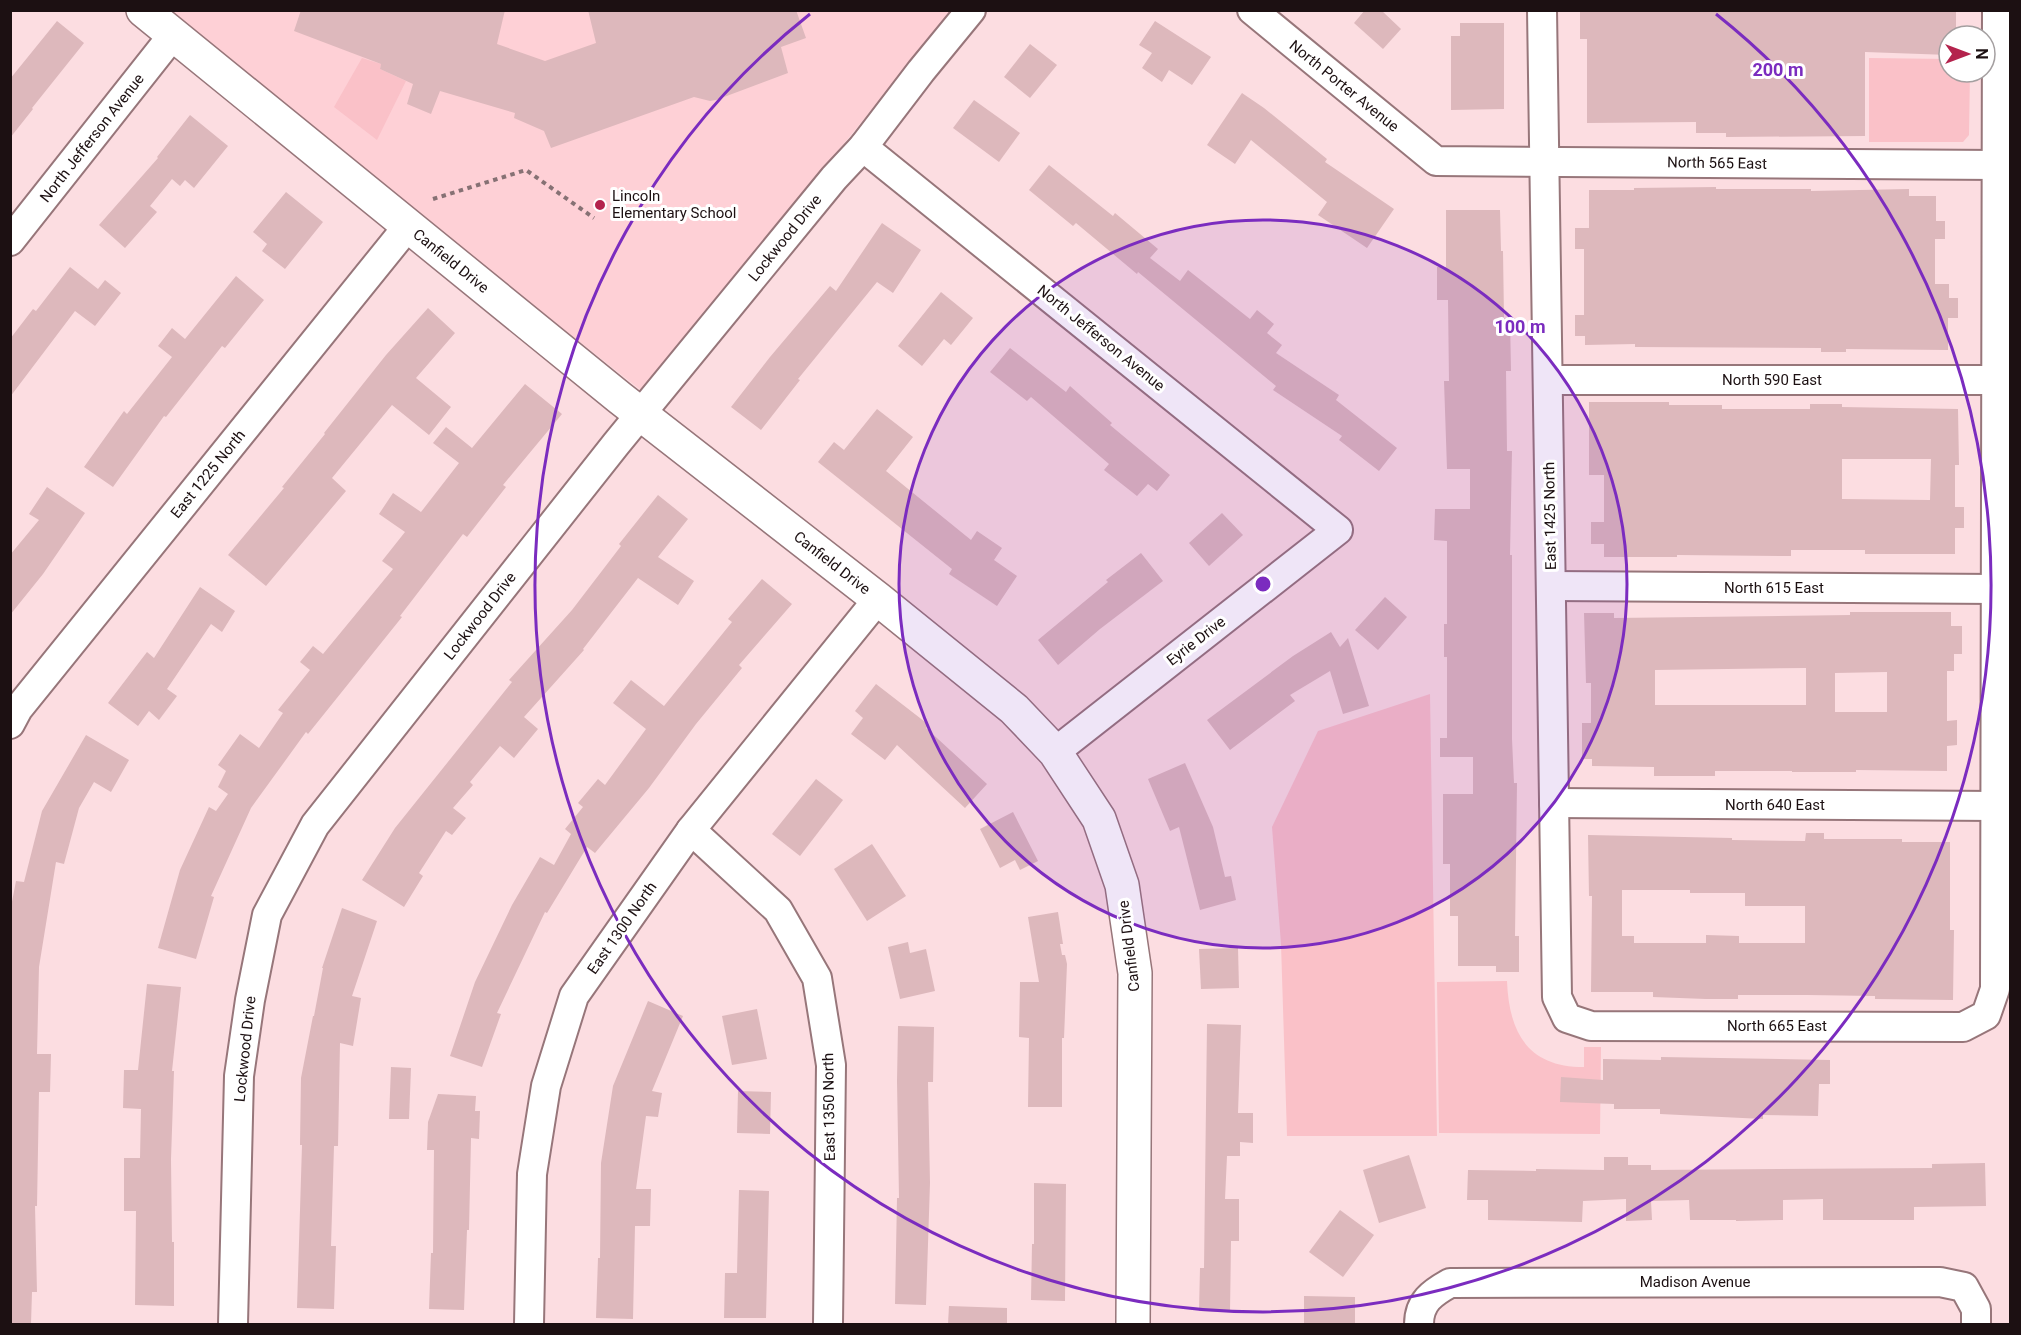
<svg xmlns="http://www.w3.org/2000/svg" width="2021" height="1335" font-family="Roboto,sans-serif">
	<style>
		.built { fill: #fed0d6 }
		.green { fill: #fac1c8 }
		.building { fill: #ddb8bc; fill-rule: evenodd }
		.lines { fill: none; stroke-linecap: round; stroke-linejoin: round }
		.minor-casing { stroke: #97767a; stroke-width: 32 }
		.tertiary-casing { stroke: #97767a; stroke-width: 36 }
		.path { stroke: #867174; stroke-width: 4; stroke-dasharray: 4.5 4.5; stroke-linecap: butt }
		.minor { stroke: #fff; stroke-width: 28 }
		.tertiary { stroke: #fff; stroke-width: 33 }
		.ring { fill: none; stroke: #7b2cbf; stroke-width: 3 }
		.poi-dot { fill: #b4234d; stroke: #fff; stroke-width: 2 }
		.labels { text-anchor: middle; stroke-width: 6; stroke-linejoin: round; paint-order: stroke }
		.street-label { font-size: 15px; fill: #1c1012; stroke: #fff }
		.poi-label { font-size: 15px; fill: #1c1012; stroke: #fff; text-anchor: start }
		.centre { fill: #7b2cbf; stroke: #fff; stroke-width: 3 }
		.ring-label { font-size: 18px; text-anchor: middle; font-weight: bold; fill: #7b2cbf; stroke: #fff; stroke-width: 6; stroke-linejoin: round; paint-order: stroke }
	</style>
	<rect width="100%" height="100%" fill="#fcdde1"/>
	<path class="built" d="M161,11H952L642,391Z"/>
	<g class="green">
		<path d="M362,58L381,64L380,69L406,81L377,140L334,107Z"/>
		<path d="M1869,58L1949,59V72H1970L1969,135L1963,142H1869Z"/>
		<path d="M1430,694L1437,1136H1287L1281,944L1272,827L1318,731Z"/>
		<path d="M1507,981C1509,1033 1528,1067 1584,1067V1047H1601L1600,1134L1439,1133L1437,982Z"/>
	</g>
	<g class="building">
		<path d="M301,10H505L497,44L545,61L596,43L588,10H796L806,38L781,47L788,73L716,100L710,101L694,97L551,148L544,131L514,118L515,113L440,91L431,114L407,104L413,84L380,69L381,64L294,31Z"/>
		<path d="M1365,10H1381L1401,29L1383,49L1354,23Z"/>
		<path d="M1580,10H1956V36H1949V55L1865,52V136L1726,137V133H1696V122L1587,123V39H1580Z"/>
		<path d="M57,21L84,43L32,108L33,109L10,138V79Z"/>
		<path d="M1155,21L1211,57L1192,85L1169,70L1162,82L1142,68L1152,53L1139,45Z"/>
		<path d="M1460,23H1504V109L1451,110V36H1460Z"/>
		<path d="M1030,44L1057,65L1030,98L1004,77Z"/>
		<path d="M1242,93L1264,108L1327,159L1325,162L1394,209L1367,248L1318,215L1327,202L1251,140L1235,164L1207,145Z"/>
		<path d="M974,100L1020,133L999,162L953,128Z"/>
		<path d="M190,115L228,146L194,188L185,180L180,186L172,179L150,206L157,212L125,248L99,225L158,158L157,157Z"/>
		<path d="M1049,165L1113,216L1115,213L1158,249L1150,258L1180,281L1188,270L1250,319L1257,310L1274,324L1267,333L1282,345L1276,353L1339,395L1336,400L1397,448L1379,471L1339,440L1342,436L1273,390L1276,386L1138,272L1137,274L1076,223L1073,226L1029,190Z"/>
		<path d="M1716,187V189H1811V191L1909,189V196H1936V221H1945V239H1935V284H1949V298H1958V318H1948V350L1846,349V352H1821V348L1635,347V344L1585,345V336H1575V315H1584V249H1575V228H1589V190H1634V188Z"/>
		<path d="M286,192L323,222L285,269L262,251L267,244L253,232Z"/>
		<path d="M1446,210H1500L1501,251H1503L1504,318H1510L1511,371H1506L1507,451H1512L1510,555H1512V739L1514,783H1517L1515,936H1519V972H1496V966H1458V916H1450V864H1443V794H1473V757H1440V738H1447V657H1444V624H1447V541L1434,540L1435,509H1470V469H1447L1444,381H1449L1448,300H1437V267H1446Z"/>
		<path d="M882,223L921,250L893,293L877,282L798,379L800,380L761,430L731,407L770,357L830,286L836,291Z"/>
		<path d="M70,267L98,289L105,280L121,293L95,326L75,311L10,397V339L33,309L36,311Z"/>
		<path d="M236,276L264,300L225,348L222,346L166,417L164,416L113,487L84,467L124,411L127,414L172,357L158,346L172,328L185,339Z"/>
		<path d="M941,292L973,318L951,345L944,339L922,366L898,346Z"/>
		<path d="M428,308L455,333L416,378L451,407L429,435L392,405L332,478L346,491L266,586L228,555L284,488L282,487L325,434L324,433L386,355Z"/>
		<path d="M1010,348L1066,392L1070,386L1112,423L1110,425L1170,475L1157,491L1148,484L1137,496L1104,470L1109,464L1031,397L1027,401L990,372Z"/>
		<path d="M525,384L562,414L503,485L506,487L467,537L463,534L400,616L402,617L308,734L306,732L251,808L211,896L214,897L196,959L158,948L180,870L209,807L216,811L228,794L218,787L226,771L218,765L240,734L259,748L283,713L278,710L310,670L300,662L313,646L323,654L393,569L382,561L405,532L379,514L393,493L421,512L459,463L433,443L446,427L472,448Z"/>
		<path d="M1589,402H1669V405H1722V409H1810V404H1842V407L1958,409L1959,465H1955V507H1964V528H1955V554H1865V550H1791V556L1677,555V557H1604V544H1591V522H1604V475H1589ZM1842,459H1931L1930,500L1842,499Z"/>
		<path d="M877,409L913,437L886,471L971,540L977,531L1002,548L994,560L1017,576L997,606L949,574L952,569L818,462L834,442L844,450Z"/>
		<path d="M47,487L85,513L43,574L10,615V555L39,520L29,514Z"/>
		<path d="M658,495L688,519L658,557L694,581L678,605L638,578L583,649L584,650L524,717L538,729L514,758L500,746L470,782L473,785L453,808L466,818L452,835L446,831L419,873L423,876L404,907L362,880L395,828L512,682L509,680L572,610L621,546L619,544Z"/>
		<path d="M1222,513L1243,535L1209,566L1189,543Z"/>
		<path d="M1141,553L1163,581L1100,629L1058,665L1038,640L1108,582L1106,580Z"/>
		<path d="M762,579L792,604L739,665L742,668L696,724L649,788L595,853L587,847L547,913L545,912L497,1013L501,1014L482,1067L450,1056L475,982L512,905L540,857L554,865L571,834L565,829L583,807L578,803L598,779L605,785L646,729L613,703L631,680L664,706L732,622L728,619Z"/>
		<path d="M200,587L235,611L222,632L211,624L167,689L177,696L159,720L149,711L138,726L108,703L147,652L154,658Z"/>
		<path d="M1385,597L1407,617L1378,650L1355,630Z"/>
		<path d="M1850,612H1951V626H1962V654H1954V671H1947V721L1957,720V745L1947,746V771L1856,770V772H1792V771H1715V776H1654V767L1592,766V759H1582V723H1591V683H1586L1584,613H1614V618L1850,615ZM1806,668V705H1655V670ZM1887,672V712H1835V673Z"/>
		<path d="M1331,632L1340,647L1348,638L1369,706L1343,714L1330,671L1290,695L1295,701L1230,750L1207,720L1293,656Z"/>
		<path d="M876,684L929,725L926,728L987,784L965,808L897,745L885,760L851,734L863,718L855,711Z"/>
		<path d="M86,735L129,760L111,792L94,782L79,808L64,864L56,862L39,967L37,1054H51L50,1092H39L37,1206H35L37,1292H32L31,1324H10V912L16,881L24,882L42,811Z"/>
		<path d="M1185,763L1213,827L1225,877L1231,876L1236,900L1200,910L1179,827L1170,831L1148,779Z"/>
		<path d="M816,779L843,800L800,856L772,834Z"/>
		<path d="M1013,812L1038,861L1020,870L1015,860L1000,868L980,829Z"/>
		<path d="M1806,833H1824V839H1902V842H1950V930H1954L1953,1000L1875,999V996L1807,995H1738V999H1706L1653,997V992H1591L1592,896H1589L1588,835L1732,838V840L1805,841ZM1622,890H1690V893H1745V906H1805V943H1739V936L1706,935V943H1634V936H1622Z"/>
		<path d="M872,844L906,896L867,921L834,869Z"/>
		<path d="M342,908L377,921L352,996L361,998L353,1046L340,1043L338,1146H334L331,1246H336L334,1309L297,1308L302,1145H300L301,1078L313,1016H314L323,968H322Z"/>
		<path d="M1058,912L1063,944H1060L1062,955H1065L1067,964L1064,1038H1062V1107H1028L1029,1038L1019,1037L1020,982H1039L1028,917Z"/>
		<path d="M908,942L910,953L926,949L935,991L900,999L888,947Z"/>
		<path d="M1238,948L1239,988L1201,989L1199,949Z"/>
		<path d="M147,984L181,987L172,1071H174L171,1159L172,1242H174V1306L135,1305L136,1211H124V1158H140L141,1109L123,1108L124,1070H138Z"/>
		<path d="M648,1001L683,1016L652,1091L662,1093L658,1117L646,1116L636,1189H651L650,1226H635L633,1319L596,1318L598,1258H600L601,1163L613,1086Z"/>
		<path d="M757,1009L767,1059L732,1065L722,1016Z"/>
		<path d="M1207,1024L1241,1025L1238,1113H1253V1143L1240,1142V1156H1227L1225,1199H1239V1241H1231L1230,1312L1199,1311L1200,1268H1204Z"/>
		<path d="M898,1026L934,1027L933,1082H928L930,1183L926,1305L895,1304L897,1198H899L897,1081Z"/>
		<path d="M1661,1057L1830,1060V1084H1819L1818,1116L1763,1115V1119L1660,1114V1109H1614V1104L1560,1102L1561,1077L1603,1080V1059L1661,1060Z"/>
		<path d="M391,1067L411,1068L409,1119H389Z"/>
		<path d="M738,1091L771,1092L770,1134L737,1133Z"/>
		<path d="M438,1094L476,1096L475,1111H480L479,1139L471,1138L469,1230H467L464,1310L429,1309L431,1253H433L434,1150H427L428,1122Z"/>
		<path d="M1409,1155L1426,1208L1379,1223L1363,1170Z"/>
		<path d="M1604,1157H1628V1165H1651V1170L1932,1168V1164L1985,1163L1986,1206L1914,1207V1220H1823V1199L1783,1200V1220L1736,1221V1220H1690L1689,1200L1651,1201L1652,1220L1626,1221V1199L1583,1201L1582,1222L1488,1220V1200H1467L1468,1170L1536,1171V1169L1604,1170Z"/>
		<path d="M1034,1183L1066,1184L1065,1301L1031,1300L1032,1244H1034Z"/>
		<path d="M739,1190L769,1191L766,1318H724L725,1273H737Z"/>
		<path d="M1340,1210L1374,1235L1343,1277L1309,1252Z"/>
		<path d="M1304,1296L1355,1297V1324H1304Z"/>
		<path d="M949,1306L1007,1308V1324H948Z"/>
	</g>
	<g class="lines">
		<g class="minor-casing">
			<g id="minor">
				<path d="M1252,10L1436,161L1997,165"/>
				<path d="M1542,10L1557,997L1567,1018L1591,1026L1963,1027L1986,1015L1995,989L1997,10"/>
				<path d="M863,147L1338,530L1055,752"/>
				<path d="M10,241L173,35"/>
				<path d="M1548,380H1997"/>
				<path d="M1551,586L1996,589"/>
				<path d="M10,724L18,709L408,226"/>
				<path d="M1554,803L1996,806"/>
				<path d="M691,830L778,910L817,978L831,1065L828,1324"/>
				<path d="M233,1324L239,1076L250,1000L267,915L315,825L616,444L834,178L863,147L921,71L971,10"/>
				<path d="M529,1324L532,1174L546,1086L574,996L691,830L878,599"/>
				<path d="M1419,1324C1419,1302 1432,1293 1450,1283L1940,1282L1964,1287L1976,1309V1324"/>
			</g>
		</g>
		<g class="tertiary-casing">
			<path id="tertiary" d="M143,10L620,398L878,599L1014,709L1055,752L1099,819L1122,885L1135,973L1133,1324"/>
		</g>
		<path class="path" d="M433,199L526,170L594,218"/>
		<use href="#minor" class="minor"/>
		<use href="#tertiary" class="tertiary"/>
	</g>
	<circle cx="1263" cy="584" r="364" fill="#7b2cbf" fill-opacity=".12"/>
	<g class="ring">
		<circle cx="1263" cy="584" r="364"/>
		<path d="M1716 14A728 728 0 1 1 810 14"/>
	</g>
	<circle class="poi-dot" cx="600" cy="205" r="6"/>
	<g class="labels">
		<g class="street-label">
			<text transform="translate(1344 86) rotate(39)" y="5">North Porter Avenue</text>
			<text transform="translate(92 138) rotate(-52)" y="5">North Jefferson Avenue</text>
			<text transform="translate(1717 163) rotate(1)" y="5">North 565 East</text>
			<text transform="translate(785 238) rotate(-51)" y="5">Lockwood Drive</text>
			<text transform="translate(451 261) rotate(39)" y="5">Canfield Drive</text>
			<text transform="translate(1101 338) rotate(39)" y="5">North Jefferson Avenue</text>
			<text x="1772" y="385">North 590 East</text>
			<text transform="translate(208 474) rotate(-51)" y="5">East 1225 North</text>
			<text transform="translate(1550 516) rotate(-91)" y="5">East 1425 North</text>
			<text transform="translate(832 563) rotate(38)" y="5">Canfield Drive</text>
			<text x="1774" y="593">North 615 East</text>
			<text transform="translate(480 616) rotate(-52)" y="5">Lockwood Drive</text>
			<text transform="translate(1196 641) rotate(-38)" y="5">Eyrie Drive</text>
			<text x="1775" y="810">North 640 East</text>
			<text transform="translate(622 928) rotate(-55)" y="5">East 1300 North</text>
			<text transform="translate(1129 946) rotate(-97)" y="5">Canfield Drive</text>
			<text x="1777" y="1031">North 665 East</text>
			<text transform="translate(245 1049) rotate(-84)" y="5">Lockwood Drive</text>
			<text transform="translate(829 1107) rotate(-91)" y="5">East 1350 North</text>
			<text x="1695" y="1287">Madison Avenue</text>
		</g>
		<g class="poi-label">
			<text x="612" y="201">Lincoln<tspan x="612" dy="17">Elementary School</tspan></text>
		</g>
	</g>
	<circle cx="1263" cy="584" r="9" class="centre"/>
	<g class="ring-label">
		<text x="1778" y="76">200 m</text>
		<text x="1520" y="333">100 m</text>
	</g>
	<rect width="2021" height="1335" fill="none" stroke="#1c1012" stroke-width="24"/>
	<g transform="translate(1967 54) rotate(90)"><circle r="28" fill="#ffffff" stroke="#a49fa0" stroke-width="1.5"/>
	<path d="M0-4.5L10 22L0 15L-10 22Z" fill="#b4234d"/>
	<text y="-9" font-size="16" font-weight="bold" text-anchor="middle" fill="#1c1012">N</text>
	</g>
</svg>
